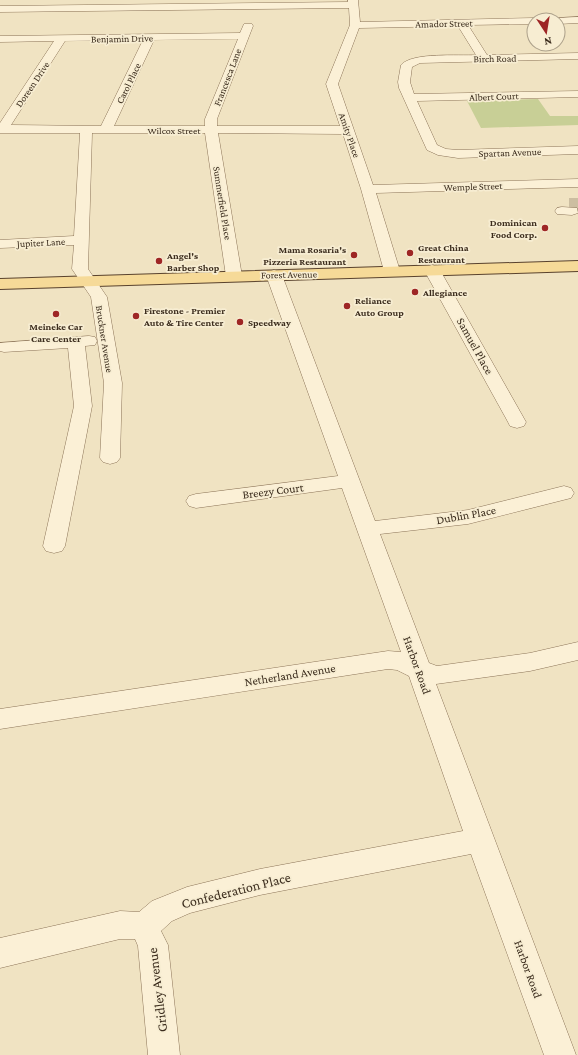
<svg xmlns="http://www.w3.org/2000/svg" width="578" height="1055" font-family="'Crimson Pro',serif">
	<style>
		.green { fill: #c8cf96 }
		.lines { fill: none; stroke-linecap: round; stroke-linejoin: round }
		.minor-tunnel { stroke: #ccbea1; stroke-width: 14; stroke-dasharray: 14 7; stroke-linecap: butt }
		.minor-casing { stroke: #8c7458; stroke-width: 1 }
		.major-casing { stroke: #59422d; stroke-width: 2 }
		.minor { fill: #fbf0d6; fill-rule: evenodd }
		.major { fill: #f6da98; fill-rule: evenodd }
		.poi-dot { fill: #9e2625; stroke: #f7edd2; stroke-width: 1.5 }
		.labels { text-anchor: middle; stroke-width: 3.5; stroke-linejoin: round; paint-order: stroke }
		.far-street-label { font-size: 10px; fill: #3b2c1d; stroke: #f7edd2 }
		.far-poi-label { font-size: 10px; font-weight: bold; fill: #3b2c1d; stroke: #f7edd2; text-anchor: start }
		.street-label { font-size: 12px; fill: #3b2c1d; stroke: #f7edd2 }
		.near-street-label { font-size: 14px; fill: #3b2c1d; stroke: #f7edd2 }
	</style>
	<rect width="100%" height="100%" fill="#f0e3c2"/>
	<path class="green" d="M538,99L550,116H578V125L481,128L467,101Z"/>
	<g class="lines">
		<path class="minor-tunnel" d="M569,205H578"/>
		<g class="minor-casing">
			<g id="minor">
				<path d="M348,0H358L360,22L534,18L538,20H534V24L468,25L487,55L578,53V59L420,63L412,67L410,82L414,94L578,91V97L417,101L437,145L446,149L458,150L578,146V154L458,158L438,155L427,150L399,88L398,82L401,65C412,52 459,56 476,55L458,26L359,28L338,84L373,185L578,179V187L376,193L400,271L397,274L392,276L387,274L384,271L361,189L343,134L218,133L242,276L240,279L234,281L228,279L226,276L205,133H92L88,269L107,297L122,383L120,458L117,462L110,464L103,462L100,458L104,383L91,297L72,269L74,245L0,248V240L74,236L80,133H0V123L54,41L0,42V36L240,33L244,24H252L253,26L217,119V126H340L326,84L350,25L349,8L0,12V6L348,2ZM238,39L205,119V126H114L154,40ZM143,40L101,126L11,125L65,41Z"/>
				<path d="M578,17V23L558,24V20H554L558,18Z"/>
				<path d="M562,207L577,208L578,213L572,215L557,214L555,211L557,208Z"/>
				<path d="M432,265L437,267L440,270L526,422L524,426L517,428L510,426L508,422L424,270L427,267Z"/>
				<path d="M274,270L279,272L282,275L375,521L468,510L564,486L571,488L574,493L571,498L468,524L380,534L429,663L437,666L530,653L578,642V660L530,671L436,684L576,1055H544L471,854L260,895L190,913L172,921L161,931L168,945L180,1055H148L138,946L135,939H120L0,968V938L120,911L139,912L152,901L187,887L260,869L463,831L409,676L397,670L388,669L0,729V709L388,651L401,652L342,488L196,508L189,506L186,501L189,496L196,494L338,476L266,275L269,272Z"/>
				<path d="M89,336L95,337L97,341L95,345L85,346L92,406L65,546L62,551L54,553L46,551L43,546L74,406L68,348L4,352L0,351V343Z"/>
			</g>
		</g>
		<g class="major-casing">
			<path id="major" d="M578,261V271L0,289V279Z"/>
		</g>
		<use href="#minor" class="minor"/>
		<use href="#major" class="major"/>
	</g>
	<g class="poi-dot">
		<circle cx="545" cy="228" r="4"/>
		<circle cx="410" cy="253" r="4"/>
		<circle cx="354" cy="255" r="4"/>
		<circle cx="159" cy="261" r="4"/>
		<circle cx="415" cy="292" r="4"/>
		<circle cx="347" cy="306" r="4"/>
		<circle cx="56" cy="314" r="4"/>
		<circle cx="136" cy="316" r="4"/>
		<circle cx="240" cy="322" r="4"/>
	</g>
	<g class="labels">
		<g class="far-street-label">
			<text transform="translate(444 23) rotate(-1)" y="4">Amador Street</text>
			<text transform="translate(122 38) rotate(-1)" y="4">Benjamin Drive</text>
			<text transform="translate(495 58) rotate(-1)" y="4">Birch Road</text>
			<text transform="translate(227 77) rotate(-69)" y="4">Francesca Lane</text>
			<text transform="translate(128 83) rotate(-64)" y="4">Carol Place</text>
			<text transform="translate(32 84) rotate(-56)" y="4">Doreen Drive</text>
			<text transform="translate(494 96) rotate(-2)" y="4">Albert Court</text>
			<text x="174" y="134">Wilcox Street</text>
			<text transform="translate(350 135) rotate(71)" y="4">Amity Place</text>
			<text transform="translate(510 152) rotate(-2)" y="4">Spartan Avenue</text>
			<text transform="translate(473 186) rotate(-2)" y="4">Wemple Street</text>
			<text transform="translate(223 203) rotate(81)" y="4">Summerfield Place</text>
			<text transform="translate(41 242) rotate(-3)" y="4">Jupiter Lane</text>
			<text transform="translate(289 274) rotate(-1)" y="4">Forest Avenue</text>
			<text transform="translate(105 339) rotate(81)" y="4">Bruckner Avenue</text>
		</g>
		<g class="far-poi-label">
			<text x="537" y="226" text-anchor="end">Dominican<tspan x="537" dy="12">Food Corp.</tspan></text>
			<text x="418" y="251">Great China<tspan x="418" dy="12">Restaurant</tspan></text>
			<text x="346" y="253" text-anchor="end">Mama Rosaria's<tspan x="346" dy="12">Pizzeria Restaurant</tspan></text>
			<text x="167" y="259">Angel's<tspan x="167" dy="12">Barber Shop</tspan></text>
			<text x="423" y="296">Allegiance</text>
			<text x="355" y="304">Reliance<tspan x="355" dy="12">Auto Group</tspan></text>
			<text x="144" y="314">Firestone - Premier<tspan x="144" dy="12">Auto &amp; Tire Center</tspan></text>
			<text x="248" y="326">Speedway</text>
			<text x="56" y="330" text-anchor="middle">Meineke Car<tspan x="56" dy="12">Care Center</tspan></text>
		</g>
		<g class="street-label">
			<text transform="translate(475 346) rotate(61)" y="4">Samuel Place</text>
			<text transform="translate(273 491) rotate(-7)" y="4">Breezy Court</text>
			<text transform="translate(466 515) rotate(-10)" y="4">Dublin Place</text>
			<text transform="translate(417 665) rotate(70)" y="4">Harbor Road</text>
			<text transform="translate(290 675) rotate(-9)" y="4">Netherland Avenue</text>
			<text transform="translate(528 969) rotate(70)" y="4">Harbor Road</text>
		</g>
		<g class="near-street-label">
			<text transform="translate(236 890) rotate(-14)" y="5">Confederation Place</text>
			<text transform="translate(157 990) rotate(-97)" y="5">Gridley Avenue</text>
		</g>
	</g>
	<g transform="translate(546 32) rotate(168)"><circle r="19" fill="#f7edd2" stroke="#aca08a"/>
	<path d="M0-3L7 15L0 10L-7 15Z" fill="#9e2625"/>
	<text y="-6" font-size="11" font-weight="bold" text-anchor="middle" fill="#3b2c1d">N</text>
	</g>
</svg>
